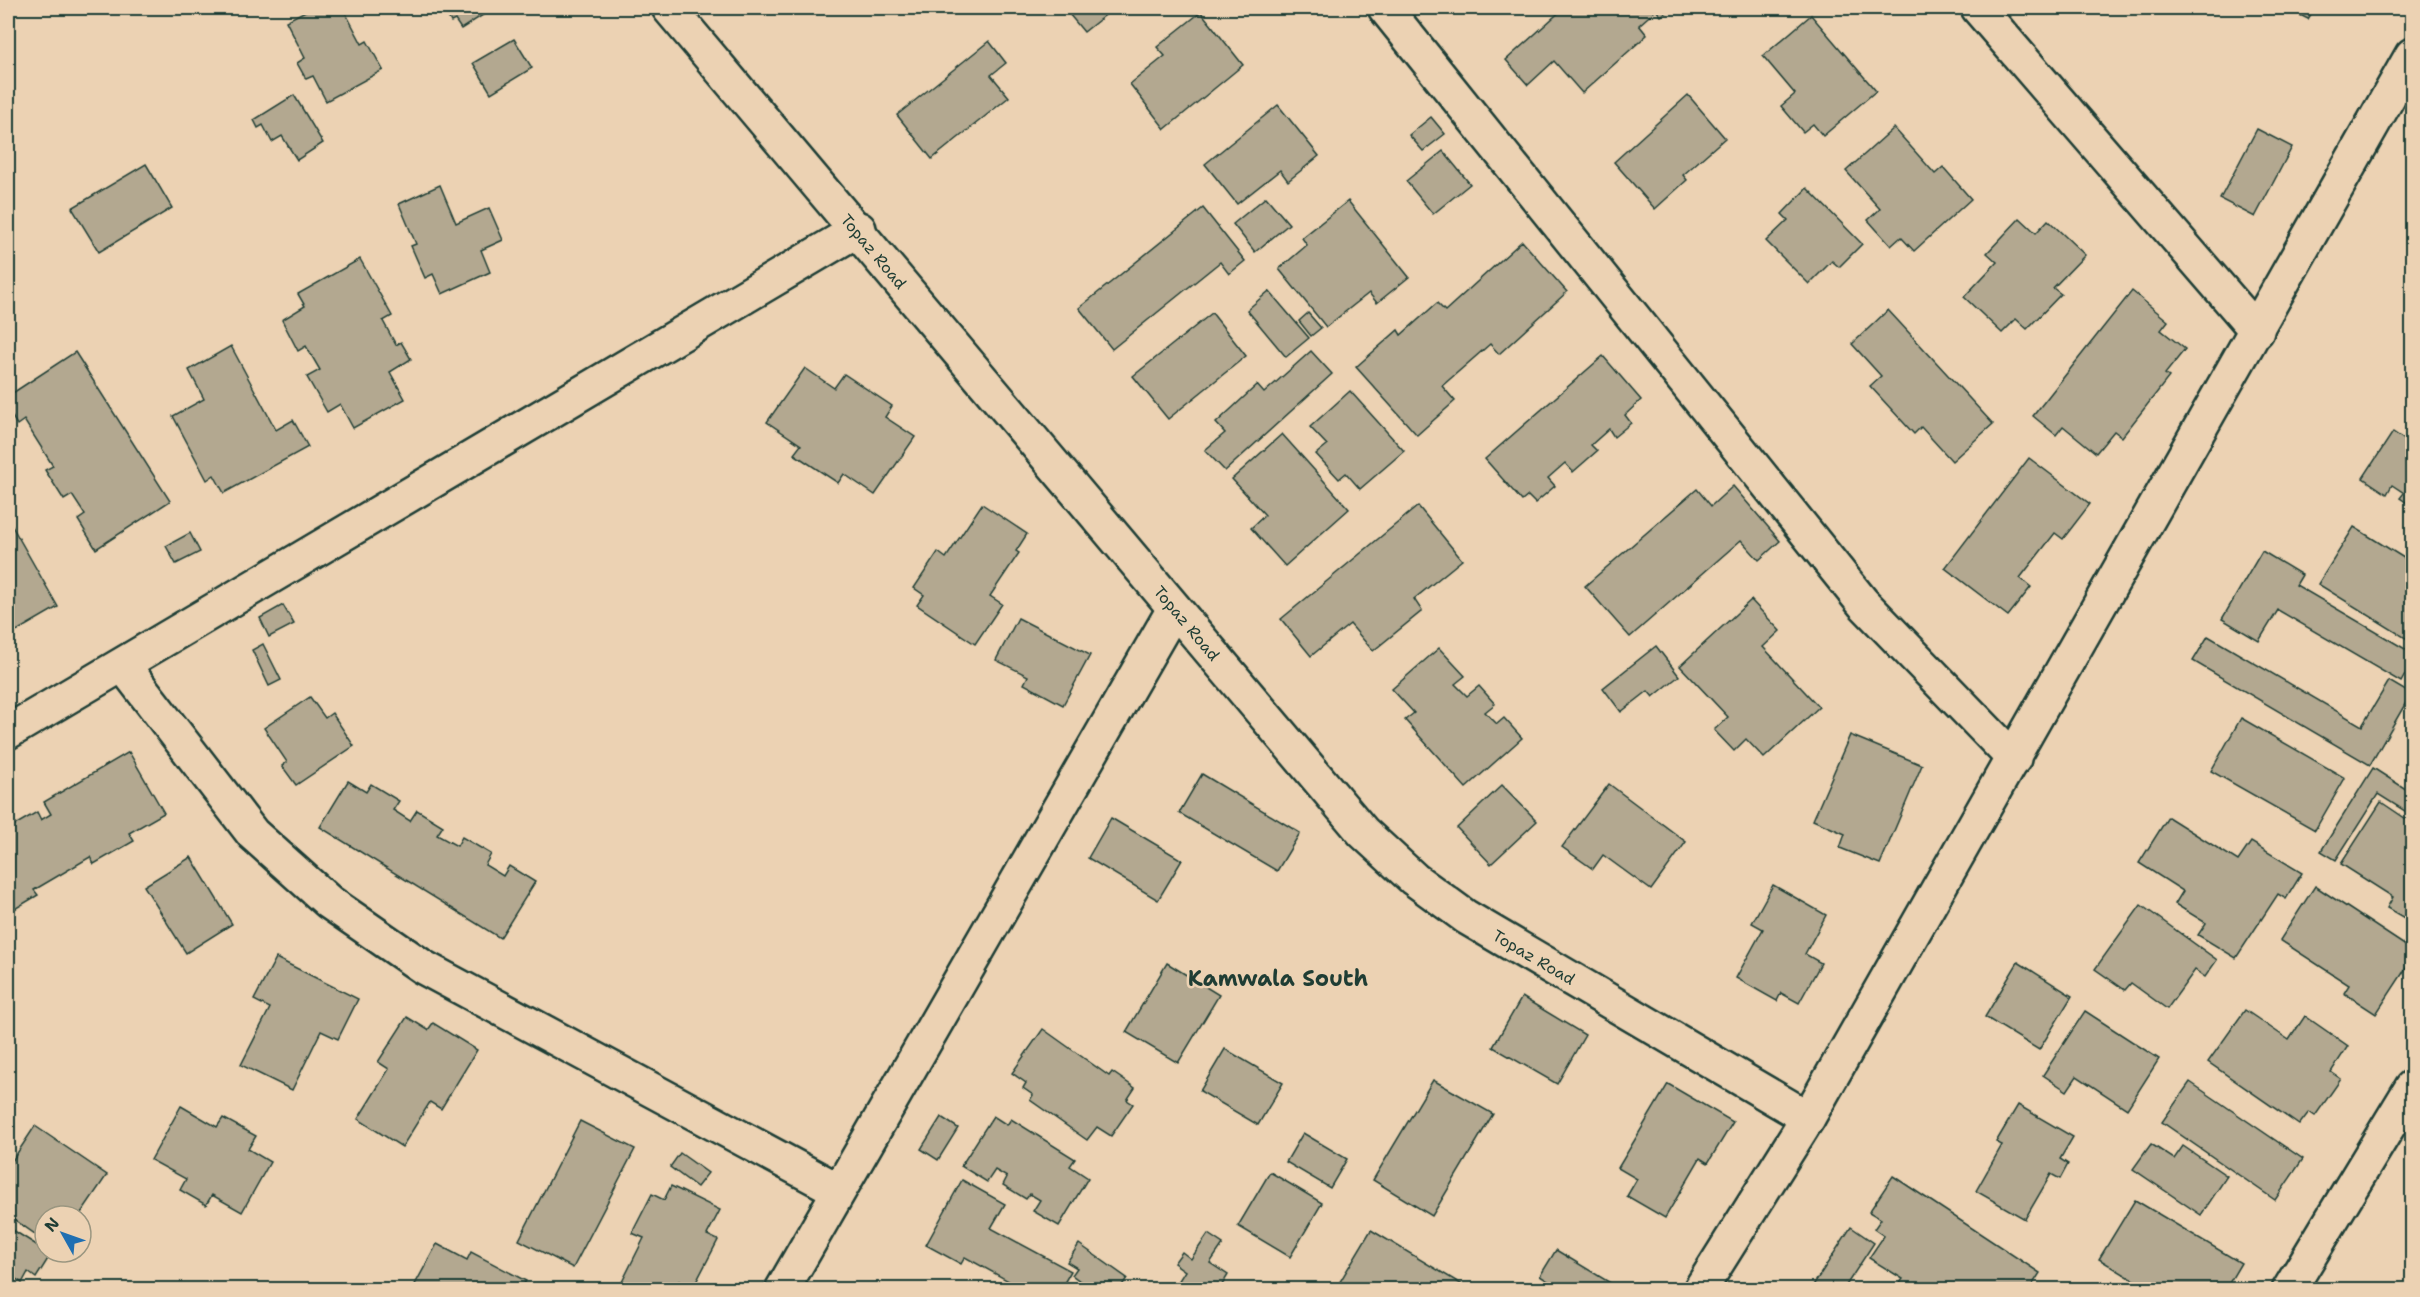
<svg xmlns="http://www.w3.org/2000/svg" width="2420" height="1297" font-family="'Shantell Sans',sans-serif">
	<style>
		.building { fill: #b3a890; stroke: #1f3d34; stroke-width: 1.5 }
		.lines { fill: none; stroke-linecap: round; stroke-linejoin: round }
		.minor-casing { stroke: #1f3d34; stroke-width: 38 }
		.minor { stroke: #ecd2b3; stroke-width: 33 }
		.labels { text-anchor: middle; stroke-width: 5; stroke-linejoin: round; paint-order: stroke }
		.street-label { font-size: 16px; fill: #1f3d34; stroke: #ecd2b3 }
		.district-label { font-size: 22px; font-weight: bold; fill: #1f3d34; stroke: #ecd2b3 }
	</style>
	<rect width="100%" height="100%" fill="#ecd2b3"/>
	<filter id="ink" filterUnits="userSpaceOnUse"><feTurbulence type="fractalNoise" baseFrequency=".0167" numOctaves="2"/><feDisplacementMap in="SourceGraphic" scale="12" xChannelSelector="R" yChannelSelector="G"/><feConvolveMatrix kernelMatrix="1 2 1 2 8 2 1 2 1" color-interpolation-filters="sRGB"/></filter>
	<g filter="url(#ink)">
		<g class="building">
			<path d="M311,8H343L362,44L367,41L383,70L326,101L313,76L306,79L297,63L305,58L286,21Z"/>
			<path d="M443,8H494L461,29L455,20L451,22Z"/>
			<path d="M1064,8H1114L1084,32Z"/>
			<path d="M1564,8H1671L1661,16L1656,10L1639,25L1647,35L1582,93L1554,61L1528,85L1506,60Z"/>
			<path d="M2286,8H2315L2308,19Z"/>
			<path d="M1201,12L1243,65L1165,129L1130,84L1165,56L1157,47Z"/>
			<path d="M1811,15L1876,91L1823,136L1813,124L1803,132L1781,106L1795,94L1763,56Z"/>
			<path d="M514,39L532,68L491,93L473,63Z"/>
			<path d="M989,41L1006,63L991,75L1009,97L932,159L897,115Z"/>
			<path d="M294,95L323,143L297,160L282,136L272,142L263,125L258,128L254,120Z"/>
			<path d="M1688,95L1725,138L1683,175L1687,180L1655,209L1614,162Z"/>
			<path d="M1278,105L1319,156L1288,181L1280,170L1237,204L1205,164Z"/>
			<path d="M1431,117L1445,134L1423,151L1409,135Z"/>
			<path d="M1894,128L1935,174L1943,167L1971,199L1914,251L1901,237L1891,246L1868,220L1880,209L1846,171Z"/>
			<path d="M2257,129L2292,147L2255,217L2220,199Z"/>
			<path d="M1443,151L1470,184L1433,214L1406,181Z"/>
			<path d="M146,164L172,208L99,252L72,208Z"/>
			<path d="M440,185L456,223L489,208L503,240L481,250L490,272L442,294L433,274L425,278L411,246L416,244L399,204Z"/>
			<path d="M1807,188L1862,244L1839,267L1832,261L1809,284L1766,241L1788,220L1782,214Z"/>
			<path d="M1266,197L1289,224L1255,252L1233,224Z"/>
			<path d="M1348,201L1409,277L1377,303L1369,293L1326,327L1279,269L1307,245L1302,238Z"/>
			<path d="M1203,208L1245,261L1229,274L1220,262L1112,349L1079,308Z"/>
			<path d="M2020,218L2036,233L2048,220L2085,255L2053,288L2061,294L2027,329L2016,319L2002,333L1964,297L1997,262L1987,253Z"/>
			<path d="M1522,241L1567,292L1499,354L1490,344L1442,386L1455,401L1417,435L1356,367L1398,330L1401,335L1437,303L1445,311Z"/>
			<path d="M360,259L392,316L383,321L396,345L401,342L411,359L390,372L405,399L353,428L340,404L327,412L307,377L320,370L306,346L298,351L282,320L305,306L298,294Z"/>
			<path d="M1269,291L1309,338L1286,357L1247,310Z"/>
			<path d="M2132,291L2168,321L2161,330L2185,349L2165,374L2169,377L2122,437L2114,431L2096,453L2063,426L2056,435L2033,416Z"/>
			<path d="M1888,310L1993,424L1952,461L1921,427L1914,434L1870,386L1881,376L1852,344Z"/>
			<path d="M1212,313L1246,356L1168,419L1133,376Z"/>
			<path d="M1308,313L1321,328L1311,336L1299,321Z"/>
			<path d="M231,346L276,430L293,420L308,447L224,493L214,475L207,480L173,416L204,399L189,370Z"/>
			<path d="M1311,351L1332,374L1225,471L1205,450L1225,433L1216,423L1257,385L1264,393Z"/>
			<path d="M75,352L170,501L96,549L78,520L85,515L72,495L64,500L45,470L53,466L24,420L17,425L8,410V396Z"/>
			<path d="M1603,356L1641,400L1625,415L1631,423L1614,437L1609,429L1591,445L1597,451L1573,472L1565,463L1548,478L1555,486L1535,503L1528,496L1522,501L1485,459Z"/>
			<path d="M805,368L834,388L844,374L892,406L885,417L915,437L875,495L844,474L838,483L794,454L801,445L767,422Z"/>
			<path d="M1350,391L1404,451L1360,489L1346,473L1339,479L1316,454L1327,445L1310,427Z"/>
			<path d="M2393,432L2412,445V506L2400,498L2404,493L2392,485L2387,494L2363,478Z"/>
			<path d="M1282,434L1349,509L1285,566L1251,528L1265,515L1232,479Z"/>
			<path d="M2029,458L2090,504L2063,539L2055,533L2020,578L2031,587L2008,616L1945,568Z"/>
			<path d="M1733,486L1780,541L1759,560L1741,540L1630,637L1585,586L1697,489L1711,506Z"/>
			<path d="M982,504L1027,534L1016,551L1019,553L990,596L1002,604L975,644L917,605L924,595L914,588L938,552L946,558Z"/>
			<path d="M1418,506L1462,560L1414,599L1422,611L1373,651L1350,624L1311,656L1281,619Z"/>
			<path d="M8,519L58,607L8,636Z"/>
			<path d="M2354,527L2412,563V642L2318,584Z"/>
			<path d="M190,533L200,552L176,564L166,546Z"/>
			<path d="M2262,551L2302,575L2296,585L2412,653V662L2401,682L2278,610L2259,641L2222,619Z"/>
			<path d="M1751,600L1780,631L1763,647L1819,707L1764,758L1746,739L1734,751L1714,730L1728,717L1680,666Z"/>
			<path d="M283,605L294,624L269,637L260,618Z"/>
			<path d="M1018,618L1090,655L1063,705L1024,684L1028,676L996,660Z"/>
			<path d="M2208,636L2362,726L2389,681L2411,694L2370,765L2193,661Z"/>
			<path d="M263,644L281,680L269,686L252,650Z"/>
			<path d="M1656,646L1679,676L1653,697L1648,691L1621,712L1603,688Z"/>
			<path d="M1439,648L1465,676L1455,684L1467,696L1479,686L1495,704L1485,712L1497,724L1504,718L1522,738L1466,788L1405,720L1414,713L1392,689Z"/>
			<path d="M310,697L325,718L332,713L354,746L296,785L282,766L287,762L264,728Z"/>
			<path d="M2241,718L2345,778L2315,830L2211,771Z"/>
			<path d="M1850,735L1922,765L1880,864L1840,848L1845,834L1813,820Z"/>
			<path d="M129,752L164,813L129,833L134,841L94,864L90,857L34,890L38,895L8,913V829L37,812L41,820L51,814L44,802Z"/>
			<path d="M2373,768L2412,793V806L2408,813L2378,794L2336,860L2321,851Z"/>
			<path d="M1202,774L1300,833L1277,871L1179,813Z"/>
			<path d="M348,781L366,792L371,784L399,801L393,810L410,821L417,810L443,826L437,835L457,846L462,837L491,854L485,865L503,876L509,866L535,882L500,938L320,827Z"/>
			<path d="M1609,784L1686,842L1651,890L1603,855L1593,869L1562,847Z"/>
			<path d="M1502,785L1537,821L1491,864L1457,828Z"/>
			<path d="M2381,802L2412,823V909L2406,919L2387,908L2393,897L2341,864Z"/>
			<path d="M2168,817L2238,861L2251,842L2302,873L2286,899L2278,894L2236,958L2198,935L2206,923L2175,904L2183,891L2139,863Z"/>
			<path d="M1111,818L1182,860L1158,900L1088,858Z"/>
			<path d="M191,857L232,924L186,953L144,886Z"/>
			<path d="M1773,885L1826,915L1805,954L1821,963L1799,1003L1781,993L1777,1001L1736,978L1763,929L1752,923Z"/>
			<path d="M2315,886L2412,950V959L2376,1014L2344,993L2349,985L2280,940Z"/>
			<path d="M2141,905L2217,960L2205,977L2195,970L2167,1009L2131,983L2125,990L2095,969Z"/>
			<path d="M276,958L358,999L338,1039L321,1031L292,1090L241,1065L270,1008L254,1000Z"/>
			<path d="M2018,962L2072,996L2039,1050L1985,1017Z"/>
			<path d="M1167,963L1219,995L1178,1063L1126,1032Z"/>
			<path d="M1522,997L1585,1035L1557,1084L1493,1047Z"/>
			<path d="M2245,1010L2289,1040L2305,1016L2348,1046L2331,1072L2341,1079L2315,1116L2309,1112L2299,1125L2208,1062Z"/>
			<path d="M2085,1011L2159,1059L2127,1109L2077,1076L2067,1091L2043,1075Z"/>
			<path d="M407,1017L428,1030L433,1023L477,1050L441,1109L430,1102L402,1147L358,1119L389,1069L378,1062Z"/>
			<path d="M1043,1029L1109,1076L1112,1072L1135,1088L1127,1100L1133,1104L1111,1136L1097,1127L1087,1140L1030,1100L1033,1095L1023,1088L1026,1083L1012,1073Z"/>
			<path d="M1225,1049L1283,1083L1258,1125L1200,1091Z"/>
			<path d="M1433,1080L1493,1114L1432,1216L1373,1180Z"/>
			<path d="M2190,1082L2303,1159L2275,1200L2162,1122Z"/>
			<path d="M1668,1084L1733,1122L1708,1163L1700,1158L1665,1218L1627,1196L1637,1179L1618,1168Z"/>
			<path d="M2018,1105L2073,1137L2060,1159L2068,1164L2060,1179L2051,1174L2025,1219L1976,1191L2002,1145L1996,1142Z"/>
			<path d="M181,1106L217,1127L223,1118L256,1136L248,1149L270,1162L242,1212L212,1195L206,1205L180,1190L186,1179L151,1160Z"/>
			<path d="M993,1116L1007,1125L1011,1119L1075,1159L1070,1166L1088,1178L1059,1226L1033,1211L1040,1200L1030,1194L1026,1199L1003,1185L1007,1177L995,1170L987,1182L961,1166Z"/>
			<path d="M941,1117L958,1128L938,1160L921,1149Z"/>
			<path d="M580,1121L635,1149L573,1268L519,1240Z"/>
			<path d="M35,1126L107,1175L79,1216H45V1241L8,1215V1167Z"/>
			<path d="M1303,1133L1347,1159L1330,1188L1286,1162Z"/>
			<path d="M2151,1144L2174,1159L2183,1146L2227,1176L2201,1215L2133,1169Z"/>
			<path d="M680,1153L708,1173L697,1187L670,1167Z"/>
			<path d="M1270,1172L1322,1203L1290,1257L1238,1226Z"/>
			<path d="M1893,1176L2040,1273L2029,1290H1902L1897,1287L1903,1279L1869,1258L1884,1236L1874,1229L1881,1219L1869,1212Z"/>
			<path d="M962,1180L1005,1204L991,1228L1071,1271L1060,1290H1025L965,1257L961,1264L926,1245Z"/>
			<path d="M671,1186L720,1210L707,1235L718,1240L693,1288L679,1281L675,1290H618L644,1238L632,1233L652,1194L664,1200Z"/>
			<path d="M2135,1200L2241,1263L2225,1290H2150L2099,1259Z"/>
			<path d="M8,1227L51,1254L36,1278L28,1272L22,1283L8,1274Z"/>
			<path d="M1851,1227L1874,1243L1843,1290H1810Z"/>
			<path d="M1371,1230L1471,1290H1335Z"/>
			<path d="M1208,1234L1223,1244L1210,1263L1228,1275L1219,1290H1173L1185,1271L1174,1263L1182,1252L1191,1259Z"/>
			<path d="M437,1244L467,1260L471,1252L526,1281L523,1285L531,1290H412Z"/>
			<path d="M1079,1244L1127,1278L1119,1290H1092L1072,1275L1077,1268L1067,1262Z"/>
			<path d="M1556,1250L1622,1290H1562L1540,1276Z"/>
		</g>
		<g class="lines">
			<g class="minor-casing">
				<g id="minor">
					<path id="s1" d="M669,8L1363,832L1414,879L1466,917L1808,1118"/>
					<path d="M1385,8L1863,603L2014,759"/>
					<path d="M1978,8L2257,331"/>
					<path d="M123,665L253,834L329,902L423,967L838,1190"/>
					<path d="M8,732L859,229"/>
					<path d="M782,1290L1174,609"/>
					<path d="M1700,1290L1808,1118L2412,55"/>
					<path d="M2289,1290L2412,1087"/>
				</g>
			</g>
			<use href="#minor" class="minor"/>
		</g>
	</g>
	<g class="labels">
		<g class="street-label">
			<text dy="6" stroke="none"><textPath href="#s1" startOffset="318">Topaz Road</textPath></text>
			<text dy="6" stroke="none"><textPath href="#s1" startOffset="804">Topaz Road</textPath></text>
			<text dy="6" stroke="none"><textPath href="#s1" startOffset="1290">Topaz Road</textPath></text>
		</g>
		<g class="district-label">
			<text x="1278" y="986">Kamwala South</text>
		</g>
	</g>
	<rect width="2420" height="1297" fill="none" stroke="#ecd2b3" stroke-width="30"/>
	<rect x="15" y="15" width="2390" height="1267" fill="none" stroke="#1f3d34" stroke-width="2" filter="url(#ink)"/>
	<g transform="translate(63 1234) rotate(310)"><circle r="28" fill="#ecd2b3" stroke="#9a9680" stroke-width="1.5"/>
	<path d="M0-4.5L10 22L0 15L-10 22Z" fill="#1f6fb2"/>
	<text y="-9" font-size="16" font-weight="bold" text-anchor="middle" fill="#1f3d34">N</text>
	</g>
</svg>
